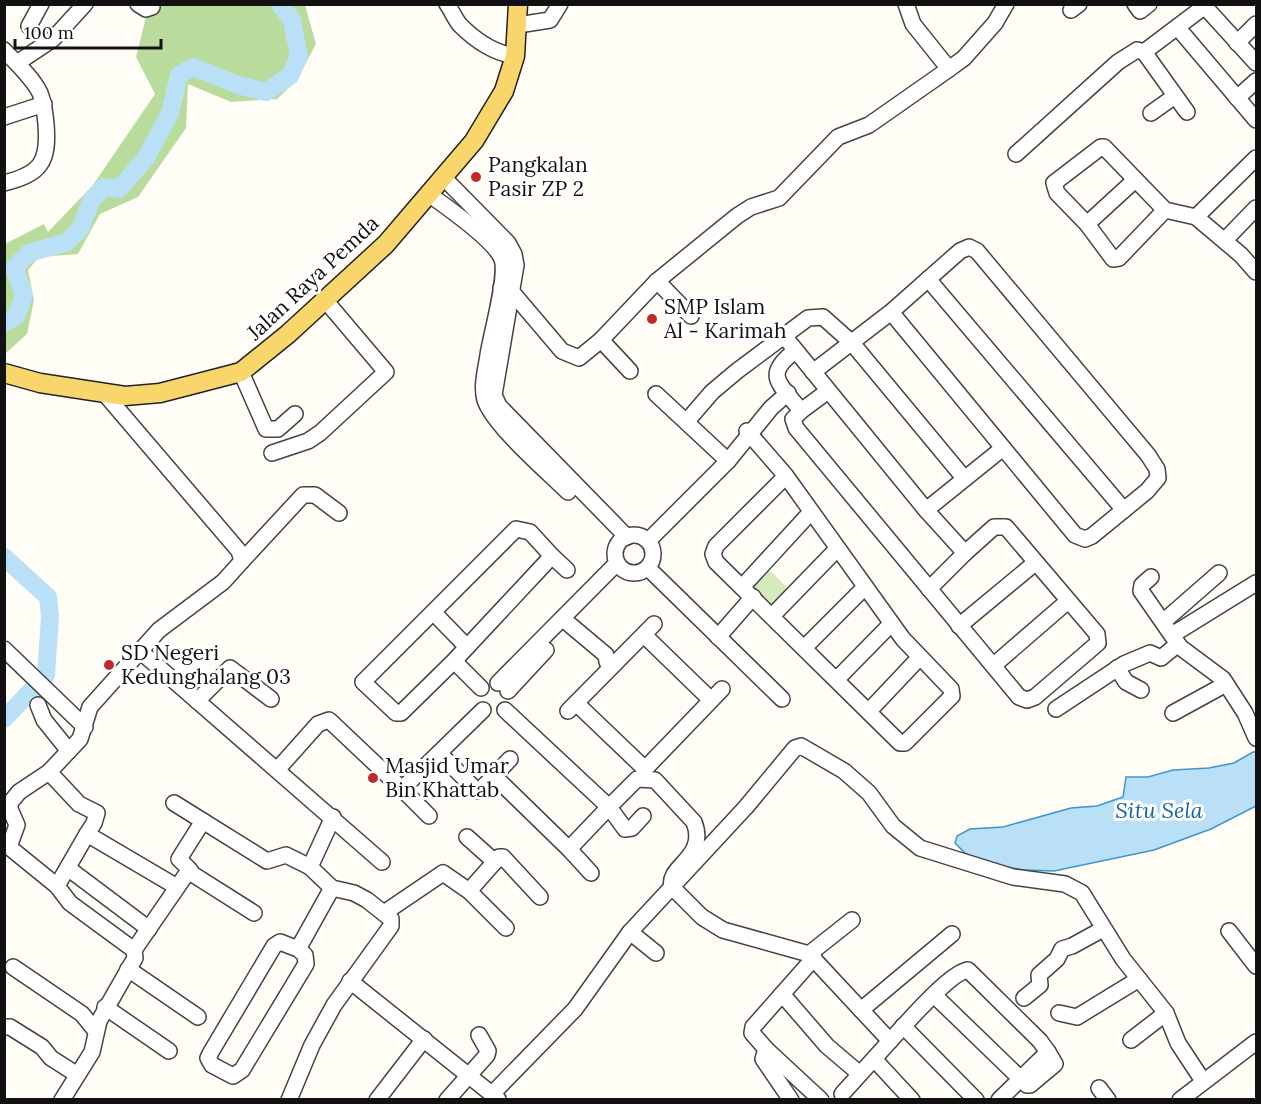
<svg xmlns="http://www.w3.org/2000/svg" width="1261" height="1104" font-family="Lora,serif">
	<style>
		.green { fill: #d5ebbd }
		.forest { fill: #b9dc9c }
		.water { fill: #b9e0f7; stroke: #3f96cf; stroke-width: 1.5 }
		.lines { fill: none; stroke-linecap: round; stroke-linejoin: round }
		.river { stroke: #b9e0f7; stroke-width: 18 }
		.minor-casing { stroke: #444; stroke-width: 18 }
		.major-casing { stroke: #222; stroke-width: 21 }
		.minor { stroke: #fff; stroke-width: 15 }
		.major { stroke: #f9d66b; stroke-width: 18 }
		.poi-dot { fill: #c4262e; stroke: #fff; stroke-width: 2 }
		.labels { text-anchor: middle; stroke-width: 6; stroke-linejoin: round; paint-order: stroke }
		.poi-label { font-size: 21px; fill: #111; stroke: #fff; text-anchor: start }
		.street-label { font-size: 21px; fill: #111; stroke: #fff }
		.water-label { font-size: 22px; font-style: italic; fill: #1768a6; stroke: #fff }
	</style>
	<rect width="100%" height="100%" fill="#fffdf5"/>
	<path class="green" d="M765,566L789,589L773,610L747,586Z"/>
	<path class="forest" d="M159,5H305L316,44L296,81L277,99L231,102L188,84L186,128L138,197L100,214L78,254L39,257L28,270L34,300L27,334L5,354V244L44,224L48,232L93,185L155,94L136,57L147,13Z"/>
	<path class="water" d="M1253,752H1256V806L1211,829L1154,850L1054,871L1023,870L993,864L966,854L955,843L957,836L970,829L1003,827L1071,808L1097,806L1123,797L1126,777H1148L1173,770L1209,768L1234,763Z"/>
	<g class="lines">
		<g class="river">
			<path d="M4,323L16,317L24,295L14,268L29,253L67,242L80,229L91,201L104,187L119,189L146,158L170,113L179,75L193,67L238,85L266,92L290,76L299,56L292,20L280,4"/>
			<path d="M4,557L48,597L50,617L46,675L4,719"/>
		</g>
		<g class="minor-casing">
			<g id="minor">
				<path d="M138,4L146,9L152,7"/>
				<path d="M447,4C452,11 455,19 460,25C475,40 494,53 515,56"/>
				<path d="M906,4L913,24L949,69"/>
				<path d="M1135,4L1140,11L1149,4"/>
				<path d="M1071,10L1079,4"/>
				<path d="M518,25L550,20L560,4"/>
				<path d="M29,26L41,4"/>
				<path d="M1178,28L1256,120"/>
				<path d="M1237,43L1256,24"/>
				<path d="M4,50C16,63 32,77 40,93C44,103 45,113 46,124C49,162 41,174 4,183"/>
				<path d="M1144,52L1187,112"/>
				<path d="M17,63L53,39L85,4"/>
				<path d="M1237,98L1256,81"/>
				<path d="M1151,113L1175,96"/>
				<path d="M4,117L44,104"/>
				<path d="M1016,154L1118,62L1137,50L1144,52L1201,9H1207L1256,63"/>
				<path d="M444,178L508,243L514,254L516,265L494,395L499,406L627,537"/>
				<path d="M430,195C447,207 495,241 502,259C508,277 491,334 488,355C486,369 481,386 485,400C494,426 547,471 568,492"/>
				<path d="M1165,210L1104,147H1101L1054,183L1057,193L1087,224L1113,259L1119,258L1165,210L1196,217L1241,255L1256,272"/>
				<path d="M1196,217L1256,158"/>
				<path d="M1087,224L1135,180"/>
				<path d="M1225,240L1256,208"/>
				<path d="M928,279L1124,510"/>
				<path d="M657,281L691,316"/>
				<path d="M501,288L512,292L562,351L579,358L601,340L657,281L737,216L751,207L779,198L838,137L869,125L949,69L964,58L995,23L1006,4"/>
				<path d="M784,336L926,510L965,553L994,527H1006L1097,634L1098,643L1035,697L1027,700L1019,697L796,428L793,419L801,411"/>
				<path d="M601,340L630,371"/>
				<path d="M795,351C762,376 781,384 801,411L828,391"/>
				<path d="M241,372L266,429H278L295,414"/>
				<path d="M813,372L891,312L960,251L969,247L977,251L1148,455L1157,469L1158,478L1147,491L1092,536L1085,539L1075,535L891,312"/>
				<path d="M104,393L239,551L242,561L223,582L159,630L90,707L80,739L49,772L19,792L10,803V809L17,825L9,847L57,886L70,903L134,950"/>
				<path d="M656,394L728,461"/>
				<path d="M687,421L712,392L737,371L808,318L823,317L852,343L964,478"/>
				<path d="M747,431L786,476L716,546L713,554L716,562L900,743H905L952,696L951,689L903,639L786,476"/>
				<path d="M272,453L308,441L320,433L386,372L325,300"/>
				<path d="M926,510L1003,448"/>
				<circle cx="634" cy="554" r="19"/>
				<path d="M648,541L728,461L771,408L788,393"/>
				<path d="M552,556L567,570"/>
				<path d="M242,561L303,495H315L339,513"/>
				<path d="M648,568L782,699"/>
				<path d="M1151,577L1142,585L1141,591L1180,647L1223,679L1245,713L1256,738"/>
				<path d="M743,586L811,512"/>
				<path d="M929,589L965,553"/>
				<path d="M434,613L467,647"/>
				<path d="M772,616L837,549"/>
				<path d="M563,619L606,655L607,662"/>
				<path d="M1163,622L1219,573"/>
				<path d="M959,626L1035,563"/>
				<path d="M644,635L711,700"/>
				<path d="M1172,635L1256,583"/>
				<path d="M718,637L753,597"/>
				<path d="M805,647L864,588"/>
				<path d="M4,649L85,727"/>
				<path d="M140,651L382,862"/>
				<path d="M454,661L401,713H396L363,682L516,529L530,532L552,556L454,661L481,688"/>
				<path d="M994,665L1068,601"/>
				<path d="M1117,668L1126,682L1141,690"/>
				<path d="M837,679L891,624"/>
				<path d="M498,683L617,563"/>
				<path d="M508,691L546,650"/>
				<path d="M197,701L230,668L271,699"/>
				<path d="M576,703L645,769L722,689"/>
				<path d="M38,705L44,720L69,751"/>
				<path d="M1056,709L1124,664L1150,653L1161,658L1178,644"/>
				<path d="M505,710L609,807L637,779L655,780L694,822C708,858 666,866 672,887L702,917L723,930L809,954L890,1041C904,1026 950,972 968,970L1040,1041L1048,1052L999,1100"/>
				<path d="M568,711L654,624"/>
				<path d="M869,711L920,657"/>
				<path d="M1173,713L1226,684"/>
				<path d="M439,753L476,790L479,791L494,776L569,849L609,807L625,829L632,828L643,816"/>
				<path d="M277,770L318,724L329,720L402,789L483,710"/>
				<path d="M49,772L79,804L97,813L94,823L87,834"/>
				<path d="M494,776L510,759"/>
				<path d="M402,789L429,816"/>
				<path d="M174,803L267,861L286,855L310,867"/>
				<path d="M467,837L495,862"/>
				<path d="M569,849L591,873"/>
				<path d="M69,869L149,929"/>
				<path d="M189,873L190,870L179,859L203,821"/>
				<path d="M57,886L87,834L177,887"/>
				<path d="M469,891L506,928"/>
				<path d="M384,913L443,873L469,891L499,857H503L540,897"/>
				<path d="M1229,931L1256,966"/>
				<path d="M630,932L656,953"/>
				<path d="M298,949L280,942L274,946L211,1052L208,1058L212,1065L233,1076L242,1070L306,964L305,955L298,949L332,888"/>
				<path d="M809,954L852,920"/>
				<path d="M13,967L82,1014L95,1030"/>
				<path d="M128,969L198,1017"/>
				<path d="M350,981L498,1099"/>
				<path d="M782,994L827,1046L860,1074"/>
				<path d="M934,995L1027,1085H1030L1055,1064L1048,1052"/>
				<path d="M1024,998L1040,985L1039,975L1057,959L1062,949L1072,946L1103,929"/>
				<path d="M105,1007L169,1051"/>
				<path d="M861,1010L952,934"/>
				<path d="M1059,1013L1077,1017L1139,979"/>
				<path d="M903,1026L976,1100"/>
				<path d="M4,1027H10L42,1047L51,1058L76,1074"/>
				<path d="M1131,1040L1166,1013"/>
				<path d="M766,1049L821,1100"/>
				<path d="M874,1059L912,1100"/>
				<path d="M1099,1088L1108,1100"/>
				<path d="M492,1094L575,1009L630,932L746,807L795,748L801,746L844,771L869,793L893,826L920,848L1013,877L1065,884L1082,893L1123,959L1166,1013L1178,1043L1203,1081"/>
				<path d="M842,1094L890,1041"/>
				<path d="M62,1100L92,1052L99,1021L135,958L134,950L185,876L189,873L194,875L254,913"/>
				<path d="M289,1100L312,1045L334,1005L391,926V919L367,900L354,893L332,888L310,867L333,817"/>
				<path d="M377,1100L424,1039"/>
				<path d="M447,1100L487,1055L488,1051L479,1035"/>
				<path d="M791,1100L763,1059L766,1049L752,1033L753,1027L814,958"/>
				<path d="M1180,1100L1256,1042"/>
			</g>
		</g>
		<g class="major-casing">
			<path id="major" d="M4,373L40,383L125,396L160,393L241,372L288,334L386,244L474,141L504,91L515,56L518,4"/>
		</g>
		<use href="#minor" class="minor"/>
		<use href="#major" class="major"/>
	</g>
	<g class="poi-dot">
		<circle cx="476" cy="177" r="6"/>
		<circle cx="652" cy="319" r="6"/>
		<circle cx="109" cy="665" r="6"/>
		<circle cx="373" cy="778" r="6"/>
	</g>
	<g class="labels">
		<g class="poi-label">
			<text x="488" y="172">Pangkalan<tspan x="488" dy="24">Pasir ZP 2</tspan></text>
			<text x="664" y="314">SMP Islam<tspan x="664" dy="24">Al - Karimah</tspan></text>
			<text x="121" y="660">SD Negeri<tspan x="121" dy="24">Kedunghalang 03</tspan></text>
			<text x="385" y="773">Masjid Umar<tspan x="385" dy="24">Bin Khattab</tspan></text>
		</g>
		<g class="street-label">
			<text transform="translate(313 278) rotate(-43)" y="7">Jalan Raya Pemda</text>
		</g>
		<g class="water-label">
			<text x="1159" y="818">Situ Sela</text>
		</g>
	</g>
	<rect width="1261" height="1104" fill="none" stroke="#111111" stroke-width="12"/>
	<path d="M15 39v9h146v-9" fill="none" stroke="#111111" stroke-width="3"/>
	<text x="24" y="39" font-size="18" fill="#111111" stroke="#ffffff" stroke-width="4.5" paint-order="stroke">100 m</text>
</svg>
